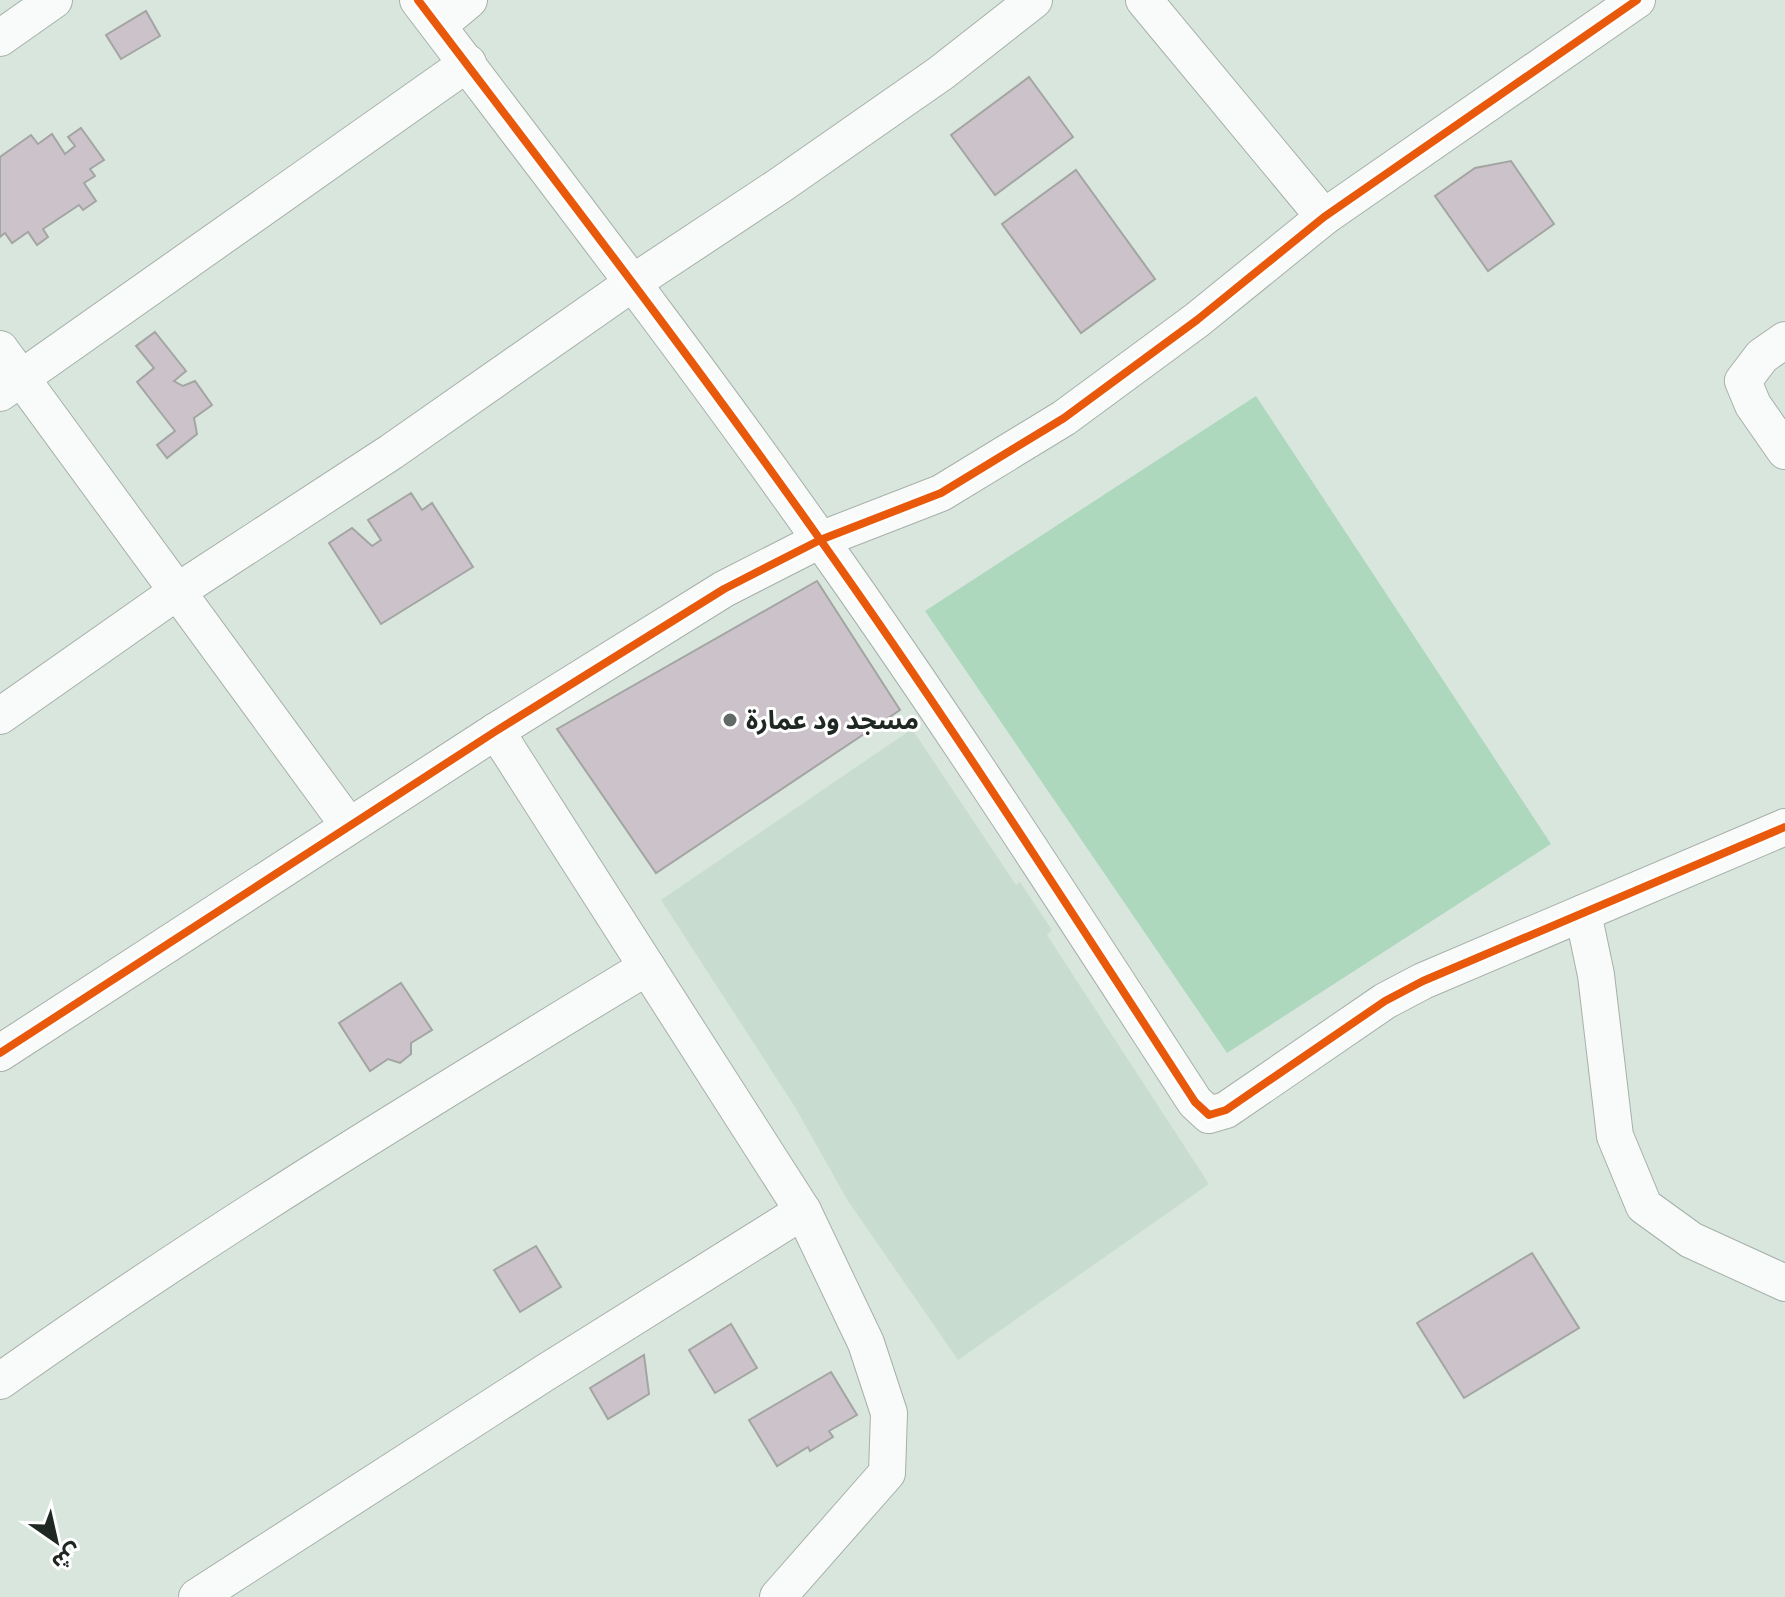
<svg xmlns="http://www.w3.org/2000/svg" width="1785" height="1597" font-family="Merriweather,'Noto Sans Arabic',serif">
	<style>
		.built { fill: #c8ddcf }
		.green { fill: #aed8be }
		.building { fill: #ccc3ca; stroke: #a3a5a3; stroke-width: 2 }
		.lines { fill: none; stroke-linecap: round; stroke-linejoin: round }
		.street-casing { stroke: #a6b0a9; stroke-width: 38 }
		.street { stroke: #f9fbfa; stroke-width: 36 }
		.cycleway-casing { stroke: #fff; stroke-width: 13 }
		.cycleway { stroke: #e8590c; stroke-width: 8 }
		.poi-dot { fill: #616a64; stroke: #fff; stroke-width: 3 }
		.labels { text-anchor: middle; stroke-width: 6; stroke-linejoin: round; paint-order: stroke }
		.poi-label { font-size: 26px; font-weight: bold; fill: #202823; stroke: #fff; text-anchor: start }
	</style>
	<rect width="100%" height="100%" fill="#d9e6dd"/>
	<path class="built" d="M912,729L1016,885L1020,882L1052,930L1047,935L1209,1184L958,1360L848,1201L795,1107L661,900Z"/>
	<path class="green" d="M1256,396L1551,844L1227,1053L925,611Z"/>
	<g class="building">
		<path d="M146,11L160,36L121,59L106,35Z"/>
		<path d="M1029,77L1073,137L995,195L951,135Z"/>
		<path d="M81,128L104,160L90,169L95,176L84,183L96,201L83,210L79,205L43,229L48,237L37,245L28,232L12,243L5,233L0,237V157L31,135L38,144L52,134L65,154L75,146L68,137Z"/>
		<path d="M1511,161L1554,224L1488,271L1435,196L1475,168Z"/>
		<path d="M1076,170L1155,279L1081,333L1002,224Z"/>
		<path d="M155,332L186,371L174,381L183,386L195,381L212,405L194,418L197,434L167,458L157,445L175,431L137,382L154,368L136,346Z"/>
		<path d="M411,493L422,510L432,503L473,567L381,624L329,543L352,528L372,546L381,540L368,520Z"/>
		<path d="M817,581L900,710L656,873L557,729Z"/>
		<path d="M401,983L432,1030L411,1043V1054L400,1063L388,1059L370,1071L339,1023Z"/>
		<path d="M536,1246L561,1287L520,1312L494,1270Z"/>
		<path d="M1532,1253L1579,1328L1464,1398L1417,1323Z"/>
		<path d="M731,1324L757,1368L715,1393L689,1350Z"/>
		<path d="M644,1355L649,1394L608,1419L590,1388Z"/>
		<path d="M831,1372L857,1415L829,1431L833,1437L810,1451L808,1447L777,1466L749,1420Z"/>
	</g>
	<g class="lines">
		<g class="street-casing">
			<g id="street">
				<path d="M418,0C553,178 690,355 819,538C950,722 1072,913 1195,1102L1209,1115L1226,1110L1385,1001L1423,981L1785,827"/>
				<path d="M1144,0L1324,217"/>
				<path d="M438,26L469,0"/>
				<path d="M0,38L54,0"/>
				<path d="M1785,340L1762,356L1743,381L1753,405L1785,451"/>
				<path d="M0,349L349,826"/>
				<path d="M0,393L468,63"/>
				<path d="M0,716L178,591L391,452L634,282L779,186L941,73L1034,0"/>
				<path d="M496,731L803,1211L866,1343L889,1413L887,1473L778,1597"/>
				<path d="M1583,913L1596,975L1615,1136L1644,1206L1691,1240L1785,1283"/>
				<path d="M0,1053L496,731L724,589L820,540L941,493L1064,418L1197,320L1324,217L1637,0"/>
				<path d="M0,1381C209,1233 428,1100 647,967"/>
				<path d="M197,1597L543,1374L803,1211"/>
			</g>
		</g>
		<use href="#street" class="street"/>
		<g class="cycleway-casing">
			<g id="cycleway">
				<path d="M418,0C553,178 690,355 819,538C950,722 1072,913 1195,1102L1209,1115L1226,1110L1385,1001L1423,981L1785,827"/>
				<path d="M0,1053L496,731L724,589L820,540L941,493L1064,418L1197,320L1324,217L1637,0"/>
			</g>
		</g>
		<use href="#cycleway" class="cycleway"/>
	</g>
	<circle class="poi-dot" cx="730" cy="720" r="8"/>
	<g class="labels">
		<g class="poi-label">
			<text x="746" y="729">مسجد ود عمارة</text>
		</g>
	</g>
	<g transform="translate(56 1541) rotate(146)" stroke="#ffffff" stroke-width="6" paint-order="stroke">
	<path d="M0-6L14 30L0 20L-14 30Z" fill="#202823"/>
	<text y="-12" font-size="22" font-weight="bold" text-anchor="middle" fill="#202823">ش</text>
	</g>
</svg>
